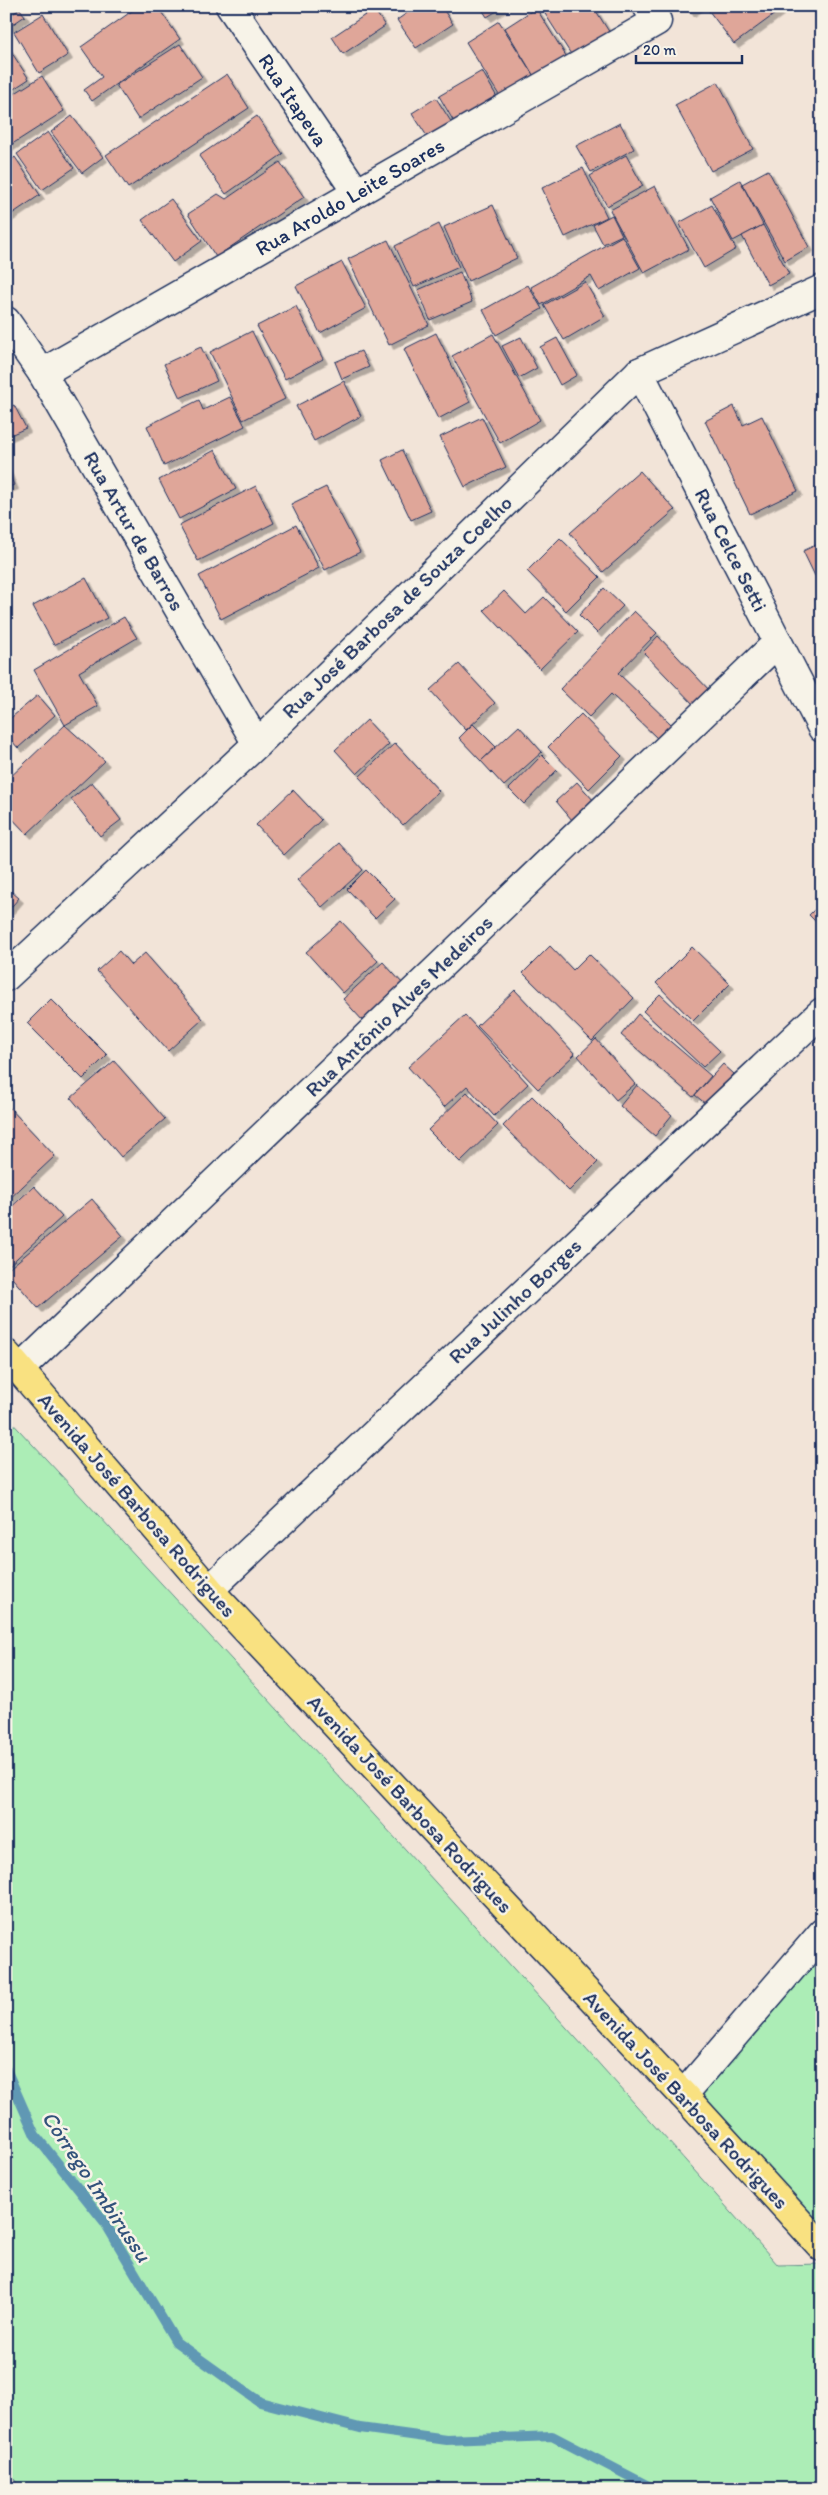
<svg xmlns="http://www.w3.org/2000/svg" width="828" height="2495" font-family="Itim,sans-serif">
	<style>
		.green { fill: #acedb6; stroke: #648e8a }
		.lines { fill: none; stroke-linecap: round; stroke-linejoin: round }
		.stream { stroke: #6198b4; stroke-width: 10 }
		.building { fill: #dfa699; stroke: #1b2f5e; filter: url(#shadow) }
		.minor-casing { stroke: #1b2f5e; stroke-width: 31 }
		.major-casing { stroke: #1b2f5e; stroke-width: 31 }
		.minor { stroke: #f7f3e8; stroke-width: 28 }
		.major { stroke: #f9e181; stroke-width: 28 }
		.labels { text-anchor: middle; stroke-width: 5; stroke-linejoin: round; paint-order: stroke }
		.street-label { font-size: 21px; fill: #1b2f5e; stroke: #f7f3e8 }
		.water-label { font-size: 22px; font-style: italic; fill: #32527b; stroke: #f7f3e8 }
	</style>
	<defs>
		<filter id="shadow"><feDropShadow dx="4.5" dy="4.5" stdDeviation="0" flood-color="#0004"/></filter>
	</defs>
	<rect width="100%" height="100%" fill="#f2e4d8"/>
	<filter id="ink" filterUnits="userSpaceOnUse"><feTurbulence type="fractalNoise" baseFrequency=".02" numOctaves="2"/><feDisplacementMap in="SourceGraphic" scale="10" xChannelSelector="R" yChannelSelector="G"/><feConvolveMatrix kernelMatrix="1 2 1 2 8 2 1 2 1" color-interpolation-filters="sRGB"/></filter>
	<g filter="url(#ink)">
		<g class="green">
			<path d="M6,1416C267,1696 525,1978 778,2265L822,2264V2489H21L6,2467Z"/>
			<path d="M822,1933V2247L683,2095Z"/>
		</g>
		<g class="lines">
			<path class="stream" d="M6,2069L35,2135L104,2221L176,2342L260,2402L360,2428L447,2440L552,2436L654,2489"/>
		</g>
		<g class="building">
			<path d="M139,6H157L180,39L92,101L84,90L102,77L81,47Z"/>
			<path d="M417,6H441L453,24L416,48L397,20Z"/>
			<path d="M480,6H505L487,17Z"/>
			<path d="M540,6H593L613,38L576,62Z"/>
			<path d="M686,6H699L690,12Z"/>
			<path d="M776,6L779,11L734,44L706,7Z"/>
			<path d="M536,8L568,59L535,78L505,28Z"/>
			<path d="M20,9L25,16L6,29V18Z"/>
			<path d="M374,9L385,26L343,54L332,37Z"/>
			<path d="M43,14L68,55L39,73L14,32Z"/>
			<path d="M499,21L535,78L502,100L466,42Z"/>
			<path d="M6,44L29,79L6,94Z"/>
			<path d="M180,44L202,77L138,119L116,85Z"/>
			<path d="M482,71L497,97L454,122L439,96Z"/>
			<path d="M227,74L249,108L128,188L106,155Z"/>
			<path d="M42,76L64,111L6,148V99Z"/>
			<path d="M718,82L753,149L711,171L675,105Z"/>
			<path d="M436,98L457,131L434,147L412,113Z"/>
			<path d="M72,116L103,157L82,173L51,132Z"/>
			<path d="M257,116L283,154L226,194L199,156Z"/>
			<path d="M620,123L634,149L591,172L576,146Z"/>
			<path d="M48,132L74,168L42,190L17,154Z"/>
			<path d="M626,155L643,186L607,206L590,176Z"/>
			<path d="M15,157L40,195L6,218V164Z"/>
			<path d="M280,162L304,197L216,257L188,214L218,194L226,199Z"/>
			<path d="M583,168L607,217L565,237L542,188Z"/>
			<path d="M768,170L809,247L785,261L742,184Z"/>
			<path d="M740,180L763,225L733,241L710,197Z"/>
			<path d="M655,186L689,249L644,273L610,210Z"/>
			<path d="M171,199L202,241L173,262L142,220Z"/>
			<path d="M493,205L517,258L468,281L444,227Z"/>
			<path d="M712,205L736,249L704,268L679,223Z"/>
			<path d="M612,215L622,235L603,244L593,225Z"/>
			<path d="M439,224L459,267L414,287L395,246Z"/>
			<path d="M763,225L789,274L768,285L742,236Z"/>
			<path d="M622,236L640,268L599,291L591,276L541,305L531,287Z"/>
			<path d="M388,240L429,325L389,345L348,259Z"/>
			<path d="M342,262L366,308L320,333L296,286Z"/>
			<path d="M460,272L472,302L430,320L418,290Z"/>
			<path d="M585,282L605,316L564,340L544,305Z"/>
			<path d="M528,285L542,309L496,335L483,310Z"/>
			<path d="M296,306L323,359L285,379L257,326Z"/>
			<path d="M252,331L285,399L243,420L210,352Z"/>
			<path d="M436,333L470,402L438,419L404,349Z"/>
			<path d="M493,334L540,420L500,443L452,356Z"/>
			<path d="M521,337L537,368L519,378L502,346Z"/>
			<path d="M557,338L577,375L560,385L540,347Z"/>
			<path d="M201,347L217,381L180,398L164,364Z"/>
			<path d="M361,351L369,367L342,379L335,362Z"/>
			<path d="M344,381L361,416L314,441L296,406Z"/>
			<path d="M230,397L245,426L164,466L147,426L199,400L203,410Z"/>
			<path d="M14,405L26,428L6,437V409Z"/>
			<path d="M734,406L743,425L762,416L798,491L750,514L705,421Z"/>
			<path d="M482,417L506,467L465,487L440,437Z"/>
			<path d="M215,450L236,489L179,519L159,480Z"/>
			<path d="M402,450L431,511L411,520L382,460Z"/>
			<path d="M6,466L14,485L6,488Z"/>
			<path d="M640,471L675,510L603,572L570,533Z"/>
			<path d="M256,486L274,523L198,561L179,525Z"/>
			<path d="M326,487L360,552L325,570L291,504Z"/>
			<path d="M296,525L319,568L221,619L199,576Z"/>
			<path d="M560,538L600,577L566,611L527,571Z"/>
			<path d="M822,542V573L815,576L803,551Z"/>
			<path d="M86,578L107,618L54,645L33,606Z"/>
			<path d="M604,588L623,606L597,633L579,615Z"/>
			<path d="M504,591L526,614L544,597L578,632L540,669L484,610Z"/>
			<path d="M634,611L657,633L618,673L671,724L657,738L611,694L589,717L560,689Z"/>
			<path d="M124,617L137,638L79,672L98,706L65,725L34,670Z"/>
			<path d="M658,636L711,692L696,707L643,652Z"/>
			<path d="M459,664L495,703L466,730L430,690Z"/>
			<path d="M38,695L55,715L18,748L6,734V722Z"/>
			<path d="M581,714L622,756L589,789L548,747Z"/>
			<path d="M367,720L389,744L357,774L335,750Z"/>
			<path d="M473,724L496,747L481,761L459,738Z"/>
			<path d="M65,725L105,761L27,834L6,812V781Z"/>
			<path d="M519,726L542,752L504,786L481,761Z"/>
			<path d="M395,743L439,791L403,825L359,777Z"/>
			<path d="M542,755L557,770L524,804L509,789Z"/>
			<path d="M92,782L121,820L100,836L71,799Z"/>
			<path d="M577,782L594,801L572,820L556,801Z"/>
			<path d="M293,790L321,820L284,855L256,825Z"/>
			<path d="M339,843L363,870L322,907L297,880Z"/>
			<path d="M366,870L395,899L375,918L347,889Z"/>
			<path d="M6,887L19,898L6,913Z"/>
			<path d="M822,902V928L809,915Z"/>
			<path d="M341,921L378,961L343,993L306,952Z"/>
			<path d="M550,946L573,970L589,954L634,998L592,1041L523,973Z"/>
			<path d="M692,947L730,984L693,1021L656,983Z"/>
			<path d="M119,951L131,965L145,953L203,1019L168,1051L97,971Z"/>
			<path d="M383,962L403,984L363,1021L343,999Z"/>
			<path d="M515,990L575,1054L538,1089L477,1026Z"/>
			<path d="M660,994L720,1051L703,1067L643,1011Z"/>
			<path d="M51,999L107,1055L83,1079L27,1023Z"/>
			<path d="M638,1014L711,1076L693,1097L621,1035Z"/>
			<path d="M465,1015L528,1084L494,1116L467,1086L444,1107L408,1067Z"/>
			<path d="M596,1039L635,1084L616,1100L578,1056Z"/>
			<path d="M114,1061L165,1119L121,1157L71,1098Z"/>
			<path d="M723,1064L734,1074L707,1105L695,1095Z"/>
			<path d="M637,1085L672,1115L655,1136L620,1106Z"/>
			<path d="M467,1092L498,1125L460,1162L428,1130Z"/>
			<path d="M532,1096L598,1162L569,1191L503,1126Z"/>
			<path d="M6,1104L55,1156L6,1202Z"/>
			<path d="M34,1186L62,1217L6,1268V1212Z"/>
			<path d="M92,1199L123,1236L38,1308L6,1271Z"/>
		</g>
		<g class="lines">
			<g class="minor-casing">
				<g id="minor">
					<path d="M230,6L357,193"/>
					<path d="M6,321L42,373L257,744"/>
					<path d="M639,372L822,728"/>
					<path d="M42,373L657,21L647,6"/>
					<path d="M6,977L257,744L639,372L822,289"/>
					<path d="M20,1369L778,642"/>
					<path d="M209,1590L822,1012"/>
					<path d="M683,2095L822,1933"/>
				</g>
			</g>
			<g class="major-casing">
				<path id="major" d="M6,1354L209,1590L683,2095L822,2247"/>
			</g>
			<use href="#minor" class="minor"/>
			<use href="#major" class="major"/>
		</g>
	</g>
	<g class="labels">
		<g class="street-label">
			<text transform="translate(293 100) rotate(56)" y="7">Rua Itapeva</text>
			<text transform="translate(350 197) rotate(-30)" y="7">Rua Aroldo Leite Soares</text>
			<text transform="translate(134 531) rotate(60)" y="7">Rua Artur de Barros</text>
			<text transform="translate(731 550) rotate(63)" y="7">Rua Celce Setti</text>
			<text transform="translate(397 607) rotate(-44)" y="7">Rua José Barbosa de Souza Coelho</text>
			<text transform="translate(399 1006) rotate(-44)" y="7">Rua Antônio Alves Medeiros</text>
			<text transform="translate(515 1301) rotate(-43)" y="7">Rua Julinho Borges</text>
			<text transform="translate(137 1505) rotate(49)" y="7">Avenida José Barbosa Rodrigues</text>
			<text transform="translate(410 1804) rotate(47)" y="7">Avenida José Barbosa Rodrigues</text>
			<text transform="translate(686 2100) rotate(47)" y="7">Avenida José Barbosa Rodrigues</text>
		</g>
		<g class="water-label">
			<text transform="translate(97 2186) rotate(56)" y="8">Córrego Imbirussu</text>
		</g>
	</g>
	<rect width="828" height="2495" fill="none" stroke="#f7f3e8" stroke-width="25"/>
	<rect x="12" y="12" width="803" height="2470" fill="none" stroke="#1b2f5e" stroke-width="2" filter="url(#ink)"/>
	<path d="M636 55v8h106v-8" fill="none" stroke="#1b2f5e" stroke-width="2.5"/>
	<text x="643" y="55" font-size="15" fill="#1b2f5e" stroke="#f7f3e8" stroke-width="4" paint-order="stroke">20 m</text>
</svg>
